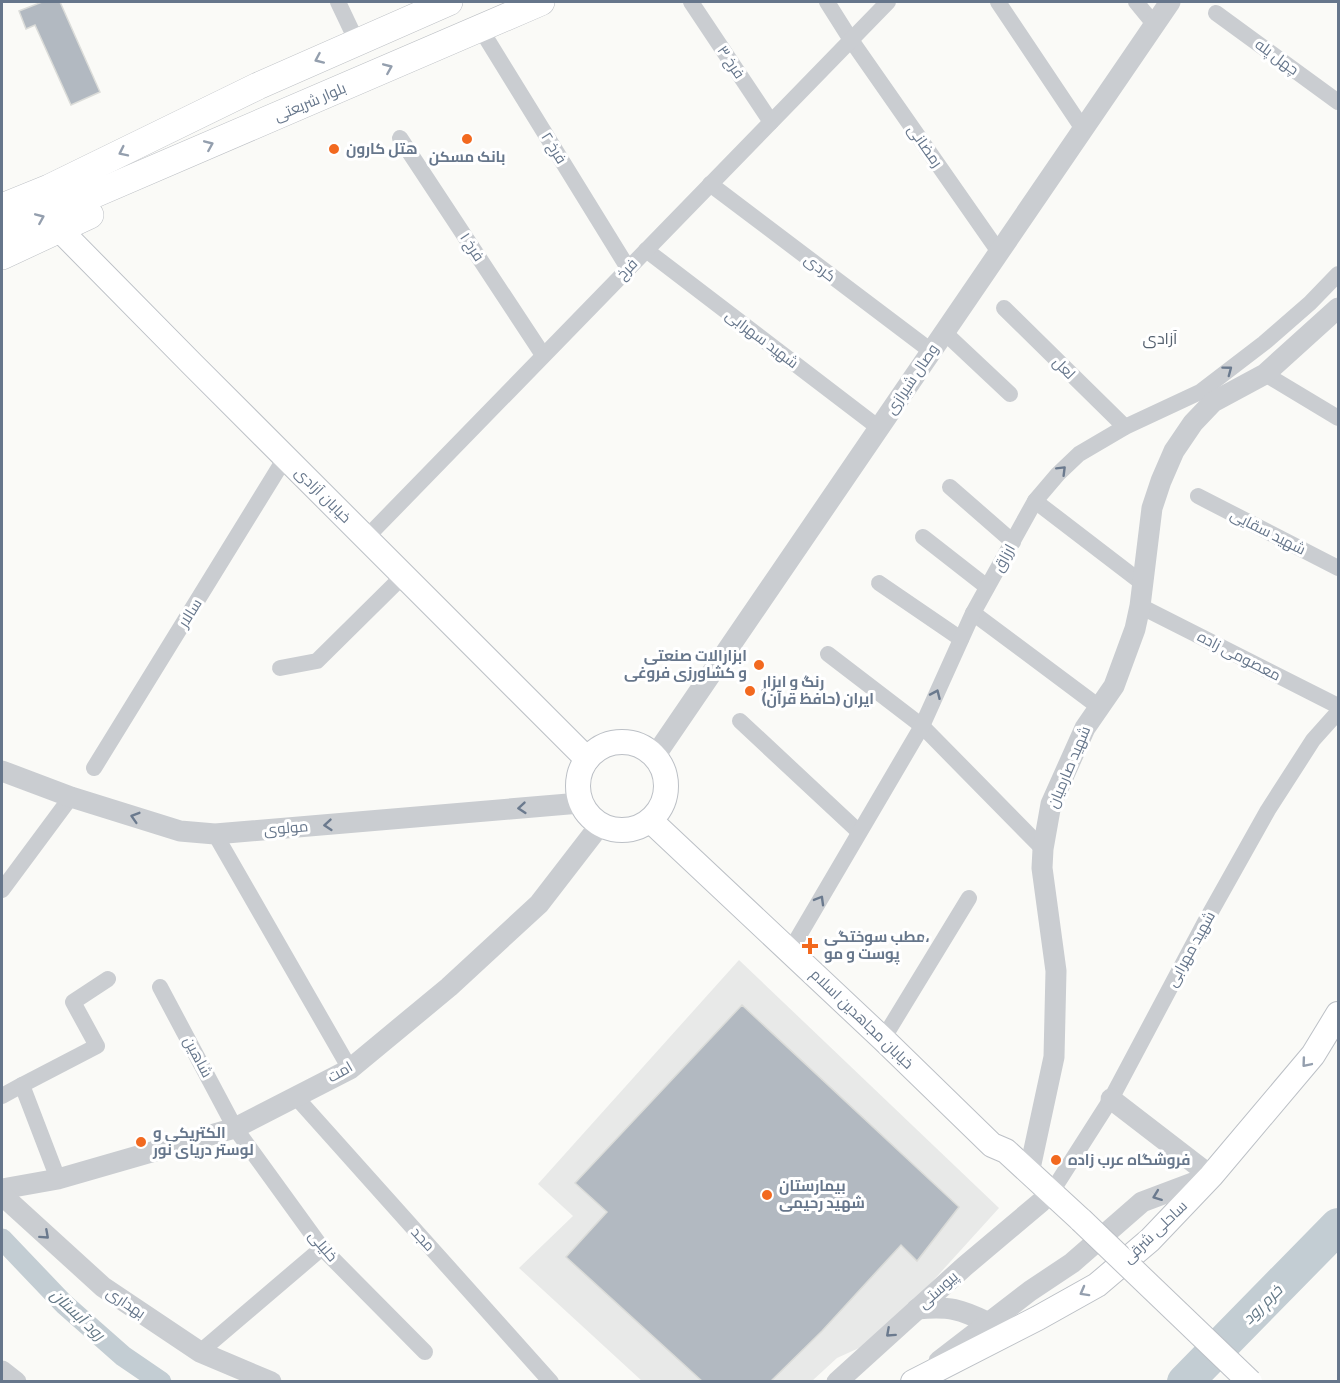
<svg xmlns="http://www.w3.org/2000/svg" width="1340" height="1383" font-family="'Fira Sans Condensed',Cairo,sans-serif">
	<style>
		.built { fill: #e8e9e8 }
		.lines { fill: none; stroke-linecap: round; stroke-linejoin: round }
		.canal { stroke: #c3cdd3; stroke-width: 21 }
		.river { stroke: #c3cdd3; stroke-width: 36 }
		.building { fill: #b2b9c1; stroke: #dbdcd9; stroke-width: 1.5 }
		.secondary-casing { stroke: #bcc0c6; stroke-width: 26 }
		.primary-casing { stroke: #bdc0c5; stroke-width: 28 }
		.minor { stroke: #cacdd1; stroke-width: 16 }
		.tertiary { stroke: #cacdd1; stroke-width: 21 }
		.secondary { stroke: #fff; stroke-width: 24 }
		.primary { stroke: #fff; stroke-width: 27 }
		.secondary-bridge-casing { stroke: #bcc0c6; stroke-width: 26; stroke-linecap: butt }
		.secondary-bridge { stroke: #fff; stroke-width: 24 }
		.oneway { stroke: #949fae }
		.oneway2 { stroke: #6b7a8e }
		.poi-dot { fill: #f2691f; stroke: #fff; stroke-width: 2 }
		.labels { text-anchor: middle; stroke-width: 6; stroke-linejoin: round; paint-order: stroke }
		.street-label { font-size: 15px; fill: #66768b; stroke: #fff }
		.poi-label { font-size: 15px; font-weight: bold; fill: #66768b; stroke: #fff; text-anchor: start }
		.neighbourhood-label { font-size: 16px; fill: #55616f; stroke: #fff }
		.water-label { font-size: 16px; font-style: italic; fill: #637886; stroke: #fff }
	</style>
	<rect width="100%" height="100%" fill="#fafaf7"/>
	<path class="built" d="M739,960L999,1208L901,1316L859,1348L837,1358L812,1381H642L519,1268L573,1216L538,1184Z"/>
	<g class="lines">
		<path class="canal" d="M2,1239L64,1304L123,1356L161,1382"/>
		<path class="river" d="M1185,1382L1338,1226"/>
	</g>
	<g class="building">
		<path d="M42,2H60L100,92L71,105L35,25L26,29L19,11Z"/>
		<path d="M742,1005L959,1207L917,1261L901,1245L822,1331L770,1382H703L566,1257L607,1212L575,1183Z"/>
	</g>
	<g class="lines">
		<g class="secondary-casing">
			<g id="secondary">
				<path d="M60,230L192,364L587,759"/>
				<circle cx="622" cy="786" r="44"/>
				<path d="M651,821L883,1039L992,1145L1006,1151L1081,1220"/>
				<path d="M913,1382L1038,1318L1097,1285L1150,1240L1211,1176L1313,1055L1338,1014"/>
			</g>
		</g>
		<g class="primary-casing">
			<g id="primary">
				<path d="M2,207L49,188L258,86L449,2"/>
				<path d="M2,234L541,2"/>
				<path d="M2,256L90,215"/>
			</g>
		</g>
		<g class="minor">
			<path d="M338,2L357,42"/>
			<path d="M691,2L771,122"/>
			<path d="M827,2L851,40L999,252"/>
			<path d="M998,2L1083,129"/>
			<path d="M1136,2L1154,24"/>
			<path d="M1216,13L1338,102"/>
			<path d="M480,28L628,268"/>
			<path d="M400,138L543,355"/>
			<path d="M710,184L931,351"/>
			<path d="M646,250L879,428"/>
			<path d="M1004,308L1125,427"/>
			<path d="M944,332L1010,394"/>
			<path d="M1265,374L1338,418"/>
			<path d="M950,487L1013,542"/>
			<path d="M1198,496L1338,568"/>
			<path d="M1035,501L1142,583"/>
			<path d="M923,537L987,587"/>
			<path d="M366,538L888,2"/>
			<path d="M879,583L961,639"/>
			<path d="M1140,606L1338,706"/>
			<path d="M973,613L1099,707"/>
			<path d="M828,654L922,726L1043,849"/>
			<path d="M280,668L317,661L404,575"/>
			<path d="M740,721L859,832"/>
			<path d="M94,768L285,458"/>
			<path d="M215,834L350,1069"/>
			<path d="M2,890L71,797"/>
			<path d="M790,951L922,726L973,613L1035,501L1058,474L1079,454L1125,427L1200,392L1264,343L1310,303L1338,274"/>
			<path d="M160,987L235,1128L322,1248L425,1352"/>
			<path d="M883,1039L969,898"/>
			<path d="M2,1096L22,1085"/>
			<path d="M295,1096L551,1382"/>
			<path d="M58,1179L22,1085L97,1046L73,1002L108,979"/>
			<path d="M1051,1193L1111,1099L1204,924L1268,810L1313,740L1338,712"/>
			<path d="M200,1352L322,1248"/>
		</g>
		<g class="tertiary">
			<path d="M655,756L1170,2"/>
			<path d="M2,771L71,797L180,831L215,834L580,803"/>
			<path d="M1111,1099L1211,1176"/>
			<path d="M1029,1173L1054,1057L1056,971L1042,868L1043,849L1051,804L1085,728L1114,686L1135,629L1140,606L1152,508L1161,481L1174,451L1193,423L1213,402L1265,374L1338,308"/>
			<path d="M2,1189L58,1179L235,1128L350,1069L449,987L539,904L600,825"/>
			<path d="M2,1195L103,1287L200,1352L271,1382"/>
			<path d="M917,1309C950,1306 960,1309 989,1323"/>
			<path d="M939,1361L1030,1291L1072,1263L1142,1202L1211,1176"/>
			<path d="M2,1371L16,1382"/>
			<path d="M837,1382L965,1266L1041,1202"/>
		</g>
		<use href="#secondary" class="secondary"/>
		<use href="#primary" class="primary"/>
		<g class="secondary-bridge-casing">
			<path id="secondary-bridge" d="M1081,1220L1250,1382"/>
		</g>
		<use href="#secondary-bridge" class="secondary-bridge"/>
	</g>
	<defs><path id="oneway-chevron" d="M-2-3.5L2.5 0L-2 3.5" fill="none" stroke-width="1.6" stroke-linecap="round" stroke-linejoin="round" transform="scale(1.5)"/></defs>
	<g class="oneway">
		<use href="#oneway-chevron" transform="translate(319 59) rotate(156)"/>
		<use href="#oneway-chevron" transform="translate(388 68) rotate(-23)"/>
		<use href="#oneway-chevron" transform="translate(209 145) rotate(-23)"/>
		<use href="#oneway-chevron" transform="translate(123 152) rotate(154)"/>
		<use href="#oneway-chevron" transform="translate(40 218) rotate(-23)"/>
		<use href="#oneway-chevron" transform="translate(1306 1063) rotate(130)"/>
		<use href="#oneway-chevron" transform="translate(1084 1292) rotate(151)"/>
	</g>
	<g class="oneway2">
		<use href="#oneway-chevron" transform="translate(1228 370) rotate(-37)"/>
		<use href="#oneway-chevron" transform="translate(1062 470) rotate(-45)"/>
		<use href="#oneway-chevron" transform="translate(936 694) rotate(-66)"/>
		<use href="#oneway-chevron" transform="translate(522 808) rotate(175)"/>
		<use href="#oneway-chevron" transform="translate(135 817) rotate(-163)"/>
		<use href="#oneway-chevron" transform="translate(328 825) rotate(175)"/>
		<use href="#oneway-chevron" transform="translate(820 900) rotate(-60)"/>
		<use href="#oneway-chevron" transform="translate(1157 1196) rotate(159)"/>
		<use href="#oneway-chevron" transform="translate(45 1235) rotate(42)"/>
		<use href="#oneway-chevron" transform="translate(890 1333) rotate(138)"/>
	</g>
	<g class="poi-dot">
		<circle cx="467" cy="139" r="6"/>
		<circle cx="334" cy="149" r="6"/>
		<circle cx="759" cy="665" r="6"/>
		<circle cx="750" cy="691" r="6"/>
		<path d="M807 937h6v6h6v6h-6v6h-6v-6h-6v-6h6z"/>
		<circle cx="141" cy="1142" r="6"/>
		<circle cx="1056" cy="1160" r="6"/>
		<circle cx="767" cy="1195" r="6"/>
	</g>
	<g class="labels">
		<g class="street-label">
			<text transform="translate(1277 57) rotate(36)" y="5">چهل پله</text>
			<text transform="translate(731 62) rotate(56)" y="5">فرخ ۳</text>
			<text transform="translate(310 102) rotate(-23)" y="5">بلوار شریعتی</text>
			<text transform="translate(925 146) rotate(55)" y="5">رمضانی</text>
			<text transform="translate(554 148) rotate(58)" y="5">فرخ ۲</text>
			<text transform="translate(472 247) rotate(57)" y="5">فرخ ۱</text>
			<text transform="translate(820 268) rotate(37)" y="5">کردی</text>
			<text transform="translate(627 269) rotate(-46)" y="5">فرخ</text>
			<text transform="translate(762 339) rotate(37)" y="5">شهید سهرابی</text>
			<text transform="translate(1064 368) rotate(45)" y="5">لعل</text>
			<text transform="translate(912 379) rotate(-56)" y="5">وصال شیرازی</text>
			<text transform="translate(323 495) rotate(45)" y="5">خیابان آزادی</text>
			<text transform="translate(1268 532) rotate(27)" y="5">شهید سقایی</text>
			<text transform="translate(1004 558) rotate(-61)" y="5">ارزاق</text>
			<text transform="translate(190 613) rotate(-58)" y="5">سالار</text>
			<text transform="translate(1239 656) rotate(27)" y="5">معصومی زاده</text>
			<text transform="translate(1069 767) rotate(-67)" y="5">شهید صارمیان</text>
			<text transform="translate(286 828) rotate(-5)" y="5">مولوی</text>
			<text transform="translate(1191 949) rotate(-61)" y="5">شهید مهرابی</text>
			<text transform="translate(862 1019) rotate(44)" y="5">خیابان مجاهدین اسلام</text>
			<text transform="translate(198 1057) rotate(62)" y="5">شاهین</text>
			<text transform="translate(340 1072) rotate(-30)" y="5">امت</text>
			<text transform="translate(1155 1232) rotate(-44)" y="5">ساحلی شرقی</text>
			<text transform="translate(423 1239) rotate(48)" y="5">مجد</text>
			<text transform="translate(323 1246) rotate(50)" y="5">خلیلی</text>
			<text transform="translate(938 1290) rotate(-42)" y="5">پیوستی</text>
			<text transform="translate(126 1303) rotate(34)" y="5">بهداری</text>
		</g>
		<g class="poi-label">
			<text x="346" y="154">هتل کارون</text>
			<text x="467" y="162" text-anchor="middle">بانک مسکن</text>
			<text x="747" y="661" text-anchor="end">ابزارالات صنعتی<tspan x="747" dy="17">و کشاورزی فروغی</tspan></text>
			<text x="762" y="687">رنگ و ابزار<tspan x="762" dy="17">ایران (حافظ قرآن)</tspan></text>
			<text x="824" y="942">مطب سوختگی،<tspan x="824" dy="17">پوست و مو</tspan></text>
			<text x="153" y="1138">الکتریکی و<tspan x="153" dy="17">لوستر دریای نور</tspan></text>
			<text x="1068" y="1165">فروشگاه عرب زاده</text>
			<text x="779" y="1191">بیمارستان<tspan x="779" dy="17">شهید رحیمی</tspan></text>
		</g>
		<g class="neighbourhood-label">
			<text x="1160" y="344">آزادی</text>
		</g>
		<g class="water-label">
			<text transform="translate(1262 1304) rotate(-45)" y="6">خرم رود</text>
			<text transform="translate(78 1314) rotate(43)" y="6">رود آبستان</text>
		</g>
	</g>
	<rect width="1340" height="1383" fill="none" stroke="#66768b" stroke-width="6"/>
</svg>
